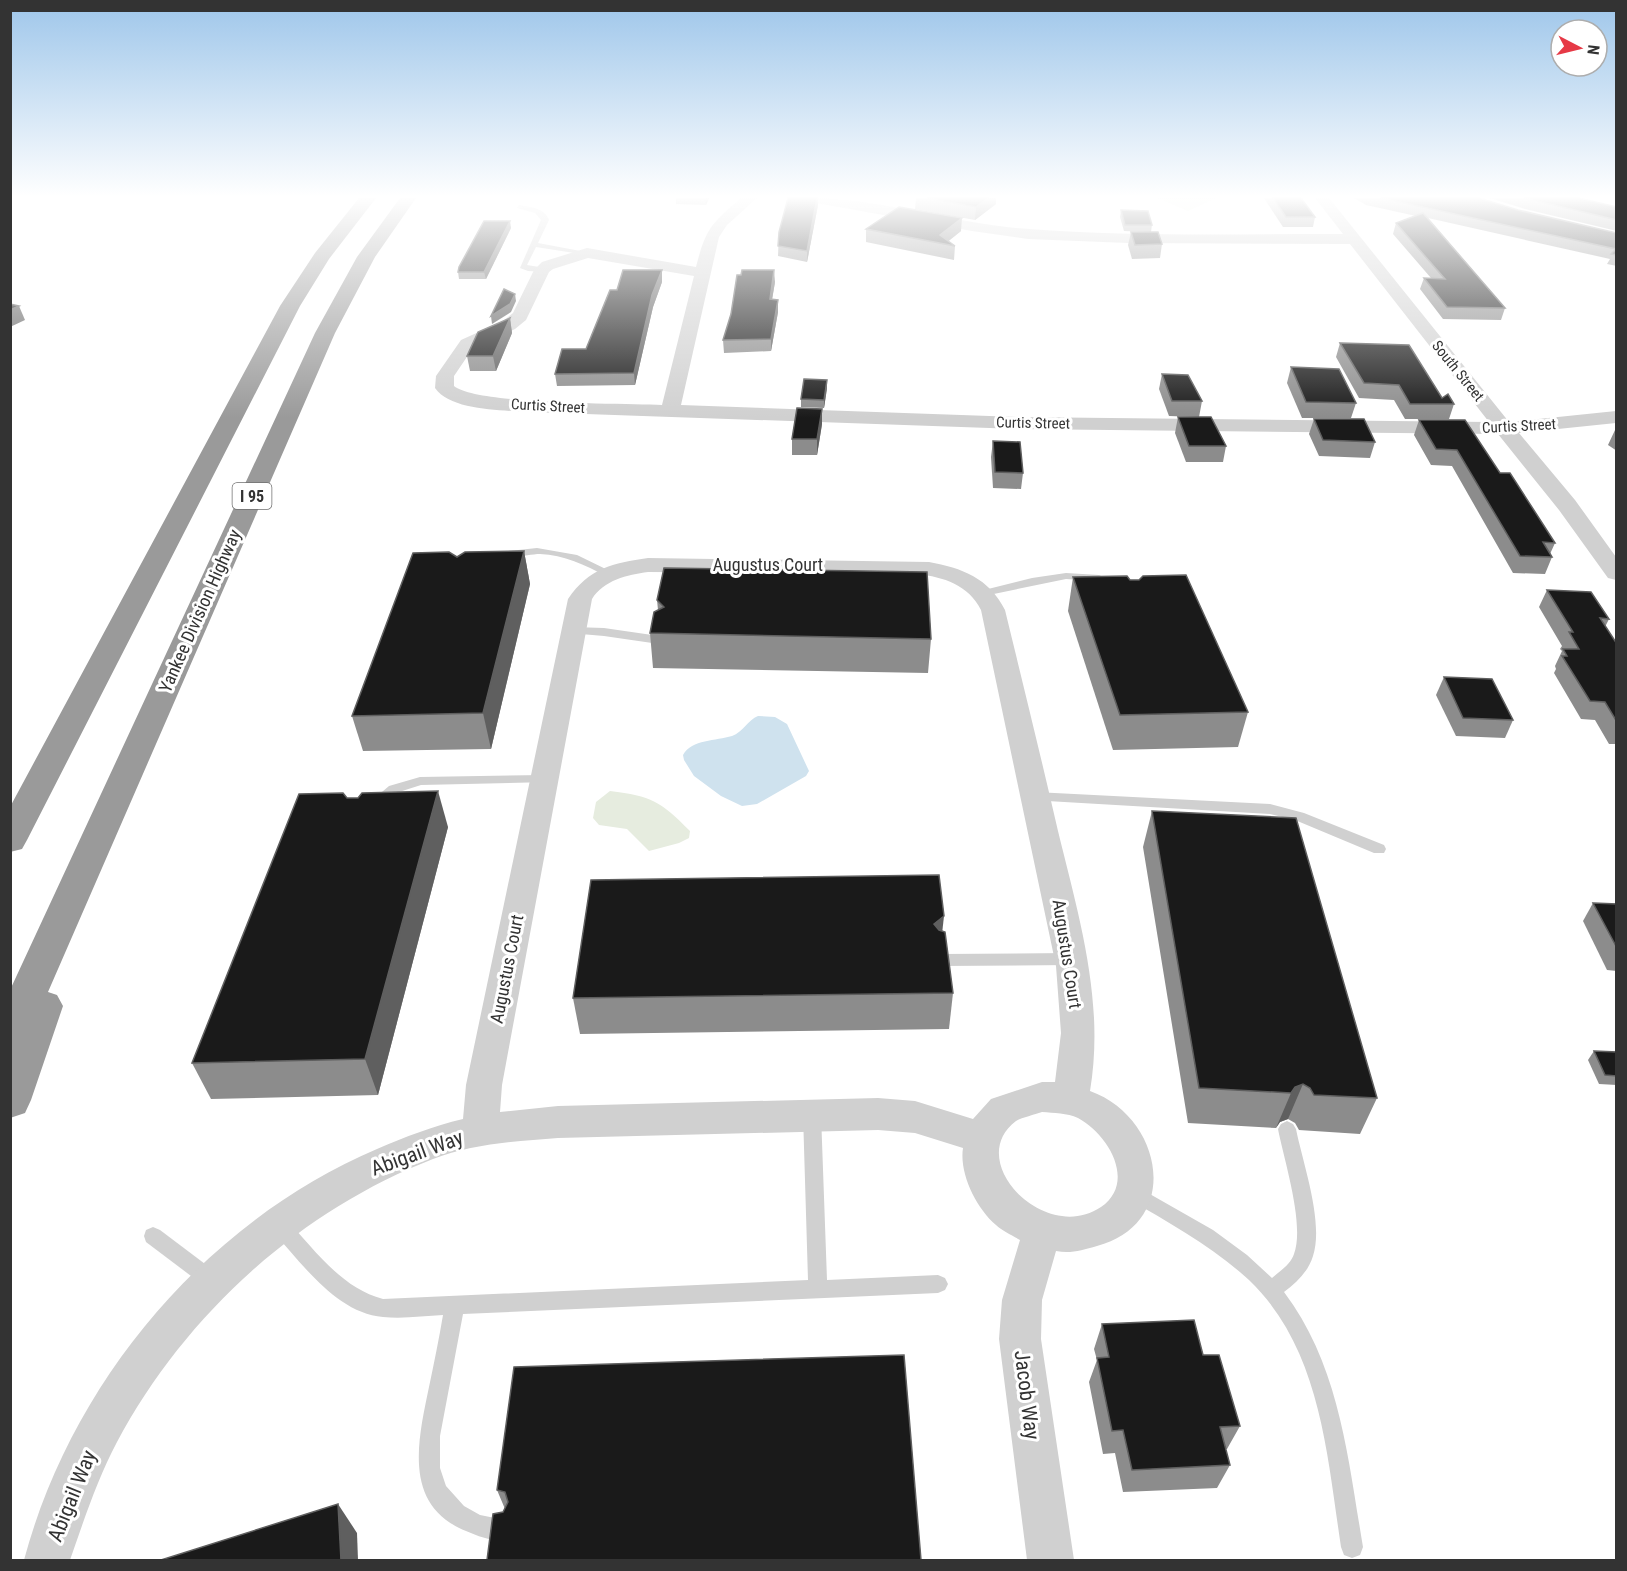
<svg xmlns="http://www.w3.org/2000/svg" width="1627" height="1571" font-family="'Roboto Condensed',sans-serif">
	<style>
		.green { fill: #e6ecdf }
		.water { fill: #cfe2ee }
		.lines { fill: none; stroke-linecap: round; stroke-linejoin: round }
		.service { fill: #d0d0d0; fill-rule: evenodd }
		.minor { fill: #d0d0d0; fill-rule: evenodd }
		.motorway { fill: #9a9a9a; fill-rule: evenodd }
		.wall { fill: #8c8c8c }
		.shaded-wall { fill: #5f5f5f }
		.building { fill: #1a1a1a; stroke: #5f5f5f; stroke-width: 1.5 }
		.labels { text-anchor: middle; stroke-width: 6; stroke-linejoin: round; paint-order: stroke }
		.far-street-label { font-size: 15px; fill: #333; stroke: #fff }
		.shield { fill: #fff; stroke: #707070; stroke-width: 1.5 }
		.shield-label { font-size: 16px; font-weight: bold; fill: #333 }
		.street-label { font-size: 18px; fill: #333; stroke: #fff }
		.near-street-label { font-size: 21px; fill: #333; stroke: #fff }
	</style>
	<rect width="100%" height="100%" fill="#fff"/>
	<g class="green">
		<path d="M1157,198H1216L1188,211Z"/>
		<path d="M610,791C652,796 660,801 690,831L689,838L679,843L649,851L627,829L599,825L593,818L596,802Z"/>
	</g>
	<path class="water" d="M758,716L775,717L787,724L809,771L806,776L757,804L742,806L721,796L694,776L684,760L683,755C692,739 716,741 732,736C743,732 748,720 758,716Z"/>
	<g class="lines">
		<g class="service">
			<path d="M519,205C530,207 545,208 549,220L538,243L591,253L587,255L536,247L527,265L545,268V272L528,271L520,268L541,220L535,213L517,208Z"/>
			<path d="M537,548L577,555L616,574L610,577L606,576C585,565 564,555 540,554C529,554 511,560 504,554L509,551Z"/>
			<path d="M1066,573L1099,575L1119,584L1113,587L1096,581L1066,579L984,596L978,593L980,591L1032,578Z"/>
			<path d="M573,627L604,628L659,636L665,640L659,644L604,636L569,633L567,631Z"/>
			<path d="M544,775L549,776L551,779L549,782L421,785L399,792L381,806H371L369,803L389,786L420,777Z"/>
			<path d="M1035,792L1270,804L1304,813L1384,845L1386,849L1384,853H1374L1295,820L1270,814L1030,800L1028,797L1030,794Z"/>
			<path d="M1071,953L1076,955L1079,959L1076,963L1071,965L941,966L936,964L933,960L936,956L941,954Z"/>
			<path d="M812,1107L818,1109L821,1114L827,1280L938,1275L945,1278L948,1284L945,1290L938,1293L463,1314L440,1436V1468L446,1486L464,1506L480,1515L515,1522L518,1530L515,1538C499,1544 482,1538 466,1531C402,1505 418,1440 429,1387C434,1363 439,1339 443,1315C424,1316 403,1319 383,1317C336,1313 302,1263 272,1231L270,1225L272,1219L279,1216L286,1219C314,1249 341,1288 383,1299L808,1280L803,1114L806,1109Z"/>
			<path d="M1287,1121L1293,1124L1296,1129C1303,1164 1324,1222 1313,1256C1308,1272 1297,1282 1284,1292C1340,1366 1348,1459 1363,1547L1360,1555L1352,1558L1344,1555L1341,1547C1327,1455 1321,1349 1249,1280C1213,1247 1170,1223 1128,1199L1125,1193L1128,1187L1134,1185L1213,1230L1247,1255L1272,1278C1280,1271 1291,1264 1294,1254C1305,1225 1284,1160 1278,1129L1281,1124Z"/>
			<path d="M153,1227L160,1230L217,1273L220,1279L217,1285L210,1288L203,1285L146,1242L144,1236L146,1230Z"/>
		</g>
		<g class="minor">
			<path d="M741,198H757L727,225L719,237L681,405L1018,417L1489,422L1350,244L1128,243L1028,239L972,231L811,202L804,198C879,197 953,224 1029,229C1133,237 1238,234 1343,234L1315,198H1329L1509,422L1616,411V423L1519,433L1575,500L1616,557V580L1608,578L1559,510L1498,434L1018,429L529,412C503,410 451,411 435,388L436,376L461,340L503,321L513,313L534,270L542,262L587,248L696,267C706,228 711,224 741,198ZM588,258L694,276L662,405C624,403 477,405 454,386V376L473,348L515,329L526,320L549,272L553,269Z"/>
			<path d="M648,558L929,562C962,568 989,578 1005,610C1023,684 1041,757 1058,831C1079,917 1105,1002 1090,1091C1163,1117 1183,1223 1097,1246C1082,1250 1071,1254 1056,1251L1042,1300L1041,1339L1074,1560H1027L999,1339L1002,1300L1020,1240C1012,1235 1002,1231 996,1225C976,1208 959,1173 963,1148L915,1133L878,1130L558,1138C517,1141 472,1144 433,1159C299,1211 185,1315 117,1442C97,1480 84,1520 70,1560H24C72,1381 206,1222 377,1149C405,1137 433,1126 463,1119L466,1085L568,599C589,568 613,563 648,558ZM648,572L918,574C943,577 969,585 981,610L1056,966L1061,1033L1055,1082H1042L991,1099L973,1119L915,1101L878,1098L558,1106L500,1112L502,1085L592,599C604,580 627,575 648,572ZM1042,1112C1054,1113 1067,1113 1078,1118C1108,1134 1137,1182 1101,1207C1045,1245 963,1161 1016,1121C1023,1117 1034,1115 1042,1112Z"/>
		</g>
		<g class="motorway">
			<path d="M359,198H376L329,259L300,306L27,840L22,849L10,852V807L280,306L315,253Z"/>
			<path d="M400,198H416L375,257L335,333L48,992L57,995L63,1006L31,1100L25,1113L10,1118V990L315,333L357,257Z"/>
		</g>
	</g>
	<g class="wall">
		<path d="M676,198H709L706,205L676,204Z"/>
		<path d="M788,198H818V205L807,262L778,256L779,232Z"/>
		<path d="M916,198H996V204L975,220L915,209Z"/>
		<path d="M1264,198H1301L1315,217L1313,227H1283Z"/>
		<path d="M1354,198H1479L1518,210L1617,233V266L1607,264L1610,259L1428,218L1505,308L1501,320L1443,319L1420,289L1424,278H1431L1393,234L1396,223L1416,216L1366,205Z"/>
		<path d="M1490,198H1579L1617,207V231L1525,209Z"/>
		<path d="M1121,210L1152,225L1151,232L1124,231L1120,217Z"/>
		<path d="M511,228L486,279H459L458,272Z"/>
		<path d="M866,229L961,231L948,241L955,246L954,260L866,242Z"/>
		<path d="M1131,232L1162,244L1160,258L1132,259L1128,245Z"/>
		<path d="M662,282L653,307L635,385L557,386L555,374L586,349L617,290Z"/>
		<path d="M775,282L772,299L778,300V312L771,351L724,353L723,340Z"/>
		<path d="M510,318L512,333L496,371H470L467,356Z"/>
		<path d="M1340,343L1454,404L1449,419H1405L1394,400L1359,398L1336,357Z"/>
		<path d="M1291,367L1356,403L1351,418H1302L1287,383Z"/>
		<path d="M1162,374L1202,401L1199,417L1169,416L1159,389Z"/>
		<path d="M827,388L824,408L801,407V399Z"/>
		<path d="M822,409V424L817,455H792V439Z"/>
		<path d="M1178,417L1226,446L1223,462H1186L1175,433Z"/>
		<path d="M1314,419L1375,442L1370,458L1319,456L1309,434Z"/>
		<path d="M1419,420L1500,473L1555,543L1550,554L1552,557L1545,574L1513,573L1452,466L1431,465L1414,435Z"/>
		<path d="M1615,430H1617V451L1608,445Z"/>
		<path d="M993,441L1023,473L1021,489L993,488L991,457Z"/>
		<path d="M524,551L530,584L491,749L363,751L352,716L457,557Z"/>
		<path d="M1073,577L1248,712L1238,747L1113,750L1068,611Z"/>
		<path d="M1547,590L1609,619L1605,627L1617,644V744H1609L1595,720L1581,719L1554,673L1556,669L1555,666L1562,651L1560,649L1562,646L1539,607Z"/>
		<path d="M657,600L931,639L928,673L653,668L650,633L658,610Z"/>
		<path d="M1444,677L1513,720L1505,738L1456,736L1436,695Z"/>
		<path d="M347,798L448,827L378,1095L211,1099L192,1063Z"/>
		<path d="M1152,811L1377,1098L1360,1134L1299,1130L1295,1123L1288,1119L1280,1122L1276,1128L1188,1123L1143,847Z"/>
		<path d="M1593,903L1617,904V971L1607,970L1583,921Z"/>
		<path d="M942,931L953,993L949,1029L580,1034L573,998Z"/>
		<path d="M1594,1051L1617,1052V1085L1599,1084L1588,1060Z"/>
		<path d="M1102,1324L1203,1355L1240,1426L1227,1449H1225L1230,1465L1217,1488L1123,1492L1115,1453L1103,1454L1089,1382L1097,1360L1094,1349Z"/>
		<path d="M497,1490L921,1560L503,1512L505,1509Z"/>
	</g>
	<g class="shaded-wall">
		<path d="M705,198H709L706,205Z"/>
		<path d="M817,198L818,205L807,262V251Z"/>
		<path d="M988,198H996V204L975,220L976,207Z"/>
		<path d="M962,218L961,231L945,244L940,235Z"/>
		<path d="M510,221L511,228L486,279L484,272Z"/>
		<path d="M662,270V282L653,307L635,385L634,373L652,295Z"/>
		<path d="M774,270L775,282L770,312V299Z"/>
		<path d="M515,294L516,301L511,312L492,324L491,316Z"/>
		<path d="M778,300V312L771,351V339Z"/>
		<path d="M19,306L25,320L10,327V310Z"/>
		<path d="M510,318L512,333L496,371L493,356Z"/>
		<path d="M827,380V388L824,408V400Z"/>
		<path d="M822,409V424L817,455V439Z"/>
		<path d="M524,551L530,584L491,749L483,713Z"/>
		<path d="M438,791L448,827L378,1095L365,1059Z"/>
		<path d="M944,916L940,952L934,924Z"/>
		<path d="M1303,1084L1288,1119L1280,1122L1276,1128L1291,1093L1295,1087Z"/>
		<path d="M338,1504L357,1533L358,1560H341Z"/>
	</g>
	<g class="building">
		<path d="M788,198H817L807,251L778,246L779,232Z"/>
		<path d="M927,198H988L976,207Z"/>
		<path d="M1273,198H1301L1315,217H1286Z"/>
		<path d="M1381,198H1479L1518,210L1617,233V255L1611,254L1616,249Z"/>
		<path d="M1524,198H1579L1617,207V220Z"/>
		<path d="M899,207L962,218L940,235L955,246L866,229Z"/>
		<path d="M1121,210L1148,211L1152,225H1125Z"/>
		<path d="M1423,213L1505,308L1447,307L1424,278L1445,279L1396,223Z"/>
		<path d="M484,221H510L484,272H458L459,267Z"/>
		<path d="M1131,232H1158L1162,244L1135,245Z"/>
		<path d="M623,270H662L652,295L634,373L555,374L562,349H586L610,290H617Z"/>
		<path d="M742,270H774L770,299L778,300L771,339L723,340L731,314L737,275H741Z"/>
		<path d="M504,289L515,294L510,304L491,316Z"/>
		<path d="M10,304L19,306L10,310Z"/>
		<path d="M510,318L493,356H467L478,332Z"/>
		<path d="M1340,343L1409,345L1442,398L1448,394L1454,404H1410L1399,385L1364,383Z"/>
		<path d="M1291,367L1339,369L1356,403L1306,402Z"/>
		<path d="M1162,374L1188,375L1202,401H1172Z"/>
		<path d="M804,379L827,380L824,400L801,399Z"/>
		<path d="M797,408L822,409L817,439H792Z"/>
		<path d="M1178,417H1211L1226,446H1189Z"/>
		<path d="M1314,419H1364L1375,442L1323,440Z"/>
		<path d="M1419,420H1465L1500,473H1510L1555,543L1543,542L1552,557L1520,556L1457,450L1436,449Z"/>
		<path d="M993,441L1020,442L1023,473L995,472Z"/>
		<path d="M524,551L483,713L352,716L413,553L449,552L457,557L465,552Z"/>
		<path d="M664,568L927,572L931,639L650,633L654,612L664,607L657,600Z"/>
		<path d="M1186,575L1248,712L1120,715L1073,577L1127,576L1130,580H1139L1143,576Z"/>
		<path d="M1547,590L1591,592L1609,619L1600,618L1617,644V722L1605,702L1590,701L1562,656H1567L1563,649H1579L1569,632H1573Z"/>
		<path d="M1444,677L1492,679L1513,720L1463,718Z"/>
		<path d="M438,791L365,1059L192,1063L299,794L343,793L347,798H358L362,793Z"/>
		<path d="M1152,811L1296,818L1377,1098L1314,1095L1310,1088L1303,1084L1295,1087L1291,1093L1199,1088Z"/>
		<path d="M939,875L944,916L934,924L939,930L945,932L953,993L573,998L591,880Z"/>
		<path d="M1593,903L1617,904V948Z"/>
		<path d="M1594,1051L1617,1052V1076L1605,1075Z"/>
		<path d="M1194,1320L1203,1355H1219L1240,1426L1220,1427L1230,1465L1132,1470L1123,1430L1112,1431L1097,1358L1109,1357L1102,1324Z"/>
		<path d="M904,1355L921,1560H487L493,1514L503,1512L508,1502L505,1492L497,1490L514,1367Z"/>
		<path d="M338,1504L341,1560H161Z"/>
	</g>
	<linearGradient id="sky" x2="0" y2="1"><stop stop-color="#9ec6ea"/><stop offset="0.47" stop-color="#fff"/><stop offset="1" stop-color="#fff" stop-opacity="0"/></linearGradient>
	<rect width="1627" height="418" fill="url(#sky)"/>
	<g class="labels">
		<g class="far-street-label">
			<text transform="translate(1458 371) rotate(51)" y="5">South Street</text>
			<text transform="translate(548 406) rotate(3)" y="5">Curtis Street</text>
			<text transform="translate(1033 423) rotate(1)" y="5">Curtis Street</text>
			<text transform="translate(1519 426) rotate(-3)" y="5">Curtis Street</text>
		</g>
		<rect class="shield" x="232.5" y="483" width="39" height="26" rx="4.5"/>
		<g class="shield-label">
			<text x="252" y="502">I 95</text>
		</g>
		<g class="street-label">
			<text x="768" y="571">Augustus Court</text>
			<text transform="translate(200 611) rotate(-66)" y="6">Yankee Division Highway</text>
			<text transform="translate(1067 954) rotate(81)" y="6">Augustus Court</text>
			<text transform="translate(507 969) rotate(-79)" y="6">Augustus Court</text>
		</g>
		<g class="near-street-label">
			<text transform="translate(417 1153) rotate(-20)" y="7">Abigail Way</text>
			<text transform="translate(1027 1395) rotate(83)" y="7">Jacob Way</text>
			<text transform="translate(72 1496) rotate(-68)" y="7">Abigail Way</text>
		</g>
	</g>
	<rect width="1627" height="1571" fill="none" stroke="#333333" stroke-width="24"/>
	<g transform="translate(1579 48) rotate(97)"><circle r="28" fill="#ffffff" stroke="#adadad" stroke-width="1.5"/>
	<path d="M0-4.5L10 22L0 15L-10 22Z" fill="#e63946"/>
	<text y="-9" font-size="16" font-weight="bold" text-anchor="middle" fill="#333333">N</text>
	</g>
</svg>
